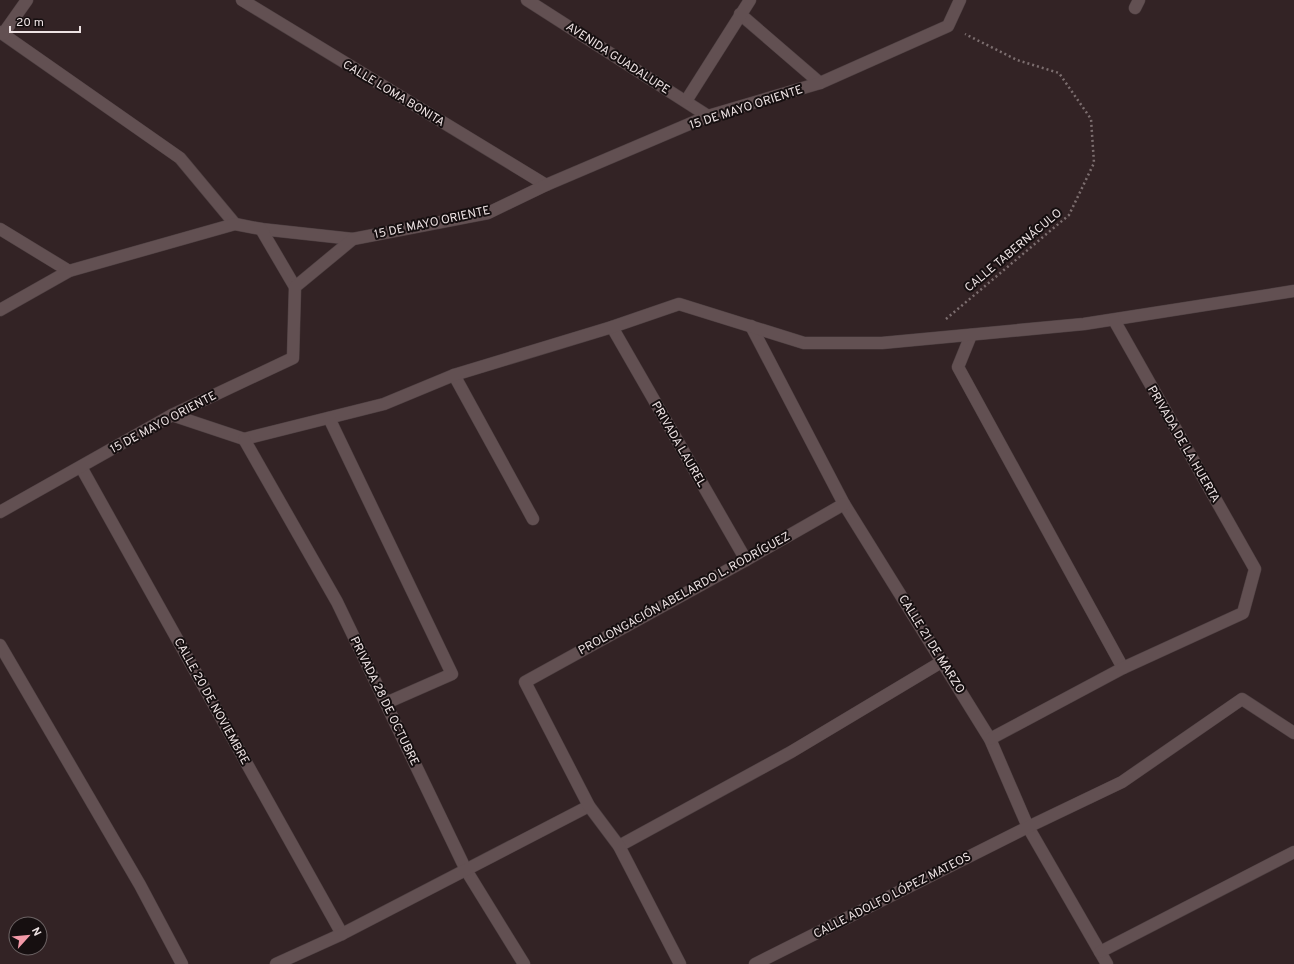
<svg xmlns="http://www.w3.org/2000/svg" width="1294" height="964" font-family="Overpass,sans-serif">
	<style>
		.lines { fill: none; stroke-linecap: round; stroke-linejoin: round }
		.minor-casing { stroke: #4d3f41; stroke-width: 13 }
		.path { stroke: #7c6e6f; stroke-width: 2.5; stroke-dasharray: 2 3; stroke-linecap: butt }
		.minor { stroke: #625052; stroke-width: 12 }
		.labels { text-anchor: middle; stroke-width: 4; stroke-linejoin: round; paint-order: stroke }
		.street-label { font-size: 12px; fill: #ede2e3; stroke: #160f10 }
	</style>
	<rect width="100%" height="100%" fill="#332325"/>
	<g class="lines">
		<g class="minor-casing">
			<g id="minor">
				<path d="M242,0L546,185"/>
				<path d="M527,0L708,116"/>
				<path d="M1135,8L1139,0"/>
				<path d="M740,14L820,83"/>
				<path d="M0,32L180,158L235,224"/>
				<path d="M3,34L27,0"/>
				<path d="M686,101L750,0"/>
				<path d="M0,229L69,271"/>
				<path d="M261,229L353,239"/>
				<path d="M0,310L69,271L235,224L261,229L295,287"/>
				<path d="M751,326L844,504L990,739L1028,827L1107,964"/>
				<path d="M612,327L746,560"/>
				<path d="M971,335L958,367L1123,668"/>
				<path d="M454,375L533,519"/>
				<path d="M172,415L244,439L384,404L454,375L612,327L679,304L804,343H882L1084,324L1294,291"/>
				<path d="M329,418L452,674L386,703"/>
				<path d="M244,439L337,602L466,870L524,964"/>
				<path d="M81,467L342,934"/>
				<path d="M0,512L172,415L293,358L295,287L353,239L488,213L546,185L708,116L820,83L948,26L960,0"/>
				<path d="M0,645L140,885L182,964"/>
				<path d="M990,739L1123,668L1243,613L1255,569L1114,320"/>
				<path d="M619,846L791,752L943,661"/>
				<path d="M1100,952L1294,852"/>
				<path d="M276,964L342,934L589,806"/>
				<path d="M680,964L619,846L589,806L525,682L746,560L844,504"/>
				<path d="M755,964L1028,827L1122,782L1242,699L1294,733"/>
			</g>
		</g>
		<path class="path" d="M946,319L1069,215L1094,163L1091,119L1059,73L1017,60L965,34"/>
		<use href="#minor" class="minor"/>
	</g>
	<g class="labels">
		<g class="street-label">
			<text transform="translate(618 58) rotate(33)" y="4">AVENIDA GUADALUPE</text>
			<text transform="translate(394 93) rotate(31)" y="4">CALLE LOMA BONITA</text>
			<text transform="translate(746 107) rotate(-18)" y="4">15 DE MAYO ORIENTE</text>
			<text transform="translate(432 222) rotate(-12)" y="4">15 DE MAYO ORIENTE</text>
			<text transform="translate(1013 250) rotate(-40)" y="4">CALLE TABERNÁCULO</text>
			<text transform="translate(163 422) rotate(-28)" y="4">15 DE MAYO ORIENTE</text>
			<text transform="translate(679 444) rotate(60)" y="4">PRIVADA LAUREL</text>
			<text transform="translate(1184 444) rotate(60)" y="4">PRIVADA DE LA HUERTA</text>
			<text transform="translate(684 593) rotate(-29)" y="4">PROLONGACIÓN ABELARDO L. RODRÍGUEZ</text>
			<text transform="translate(932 644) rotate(58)" y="4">CALLE 21 DE MARZO</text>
			<text transform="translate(212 701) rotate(61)" y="4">CALLE 20 DE NOVIEMBRE</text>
			<text transform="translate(385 701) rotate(64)" y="4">PRIVADA 28 DE OCTUBRE</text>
			<text transform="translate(892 895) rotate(-27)" y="4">CALLE ADOLFO LÓPEZ MATEOS</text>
		</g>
	</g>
	<g transform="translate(28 936) rotate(63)"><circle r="19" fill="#160f10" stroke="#6c6364"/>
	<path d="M0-3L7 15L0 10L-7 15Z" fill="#f39aa8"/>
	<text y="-6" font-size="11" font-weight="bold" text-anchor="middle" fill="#ede2e3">N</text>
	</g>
	<path d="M10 26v6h70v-6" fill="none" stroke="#ede2e3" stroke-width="2"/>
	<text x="16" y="26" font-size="12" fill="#ede2e3" stroke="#160f10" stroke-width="3" paint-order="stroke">20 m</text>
</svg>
